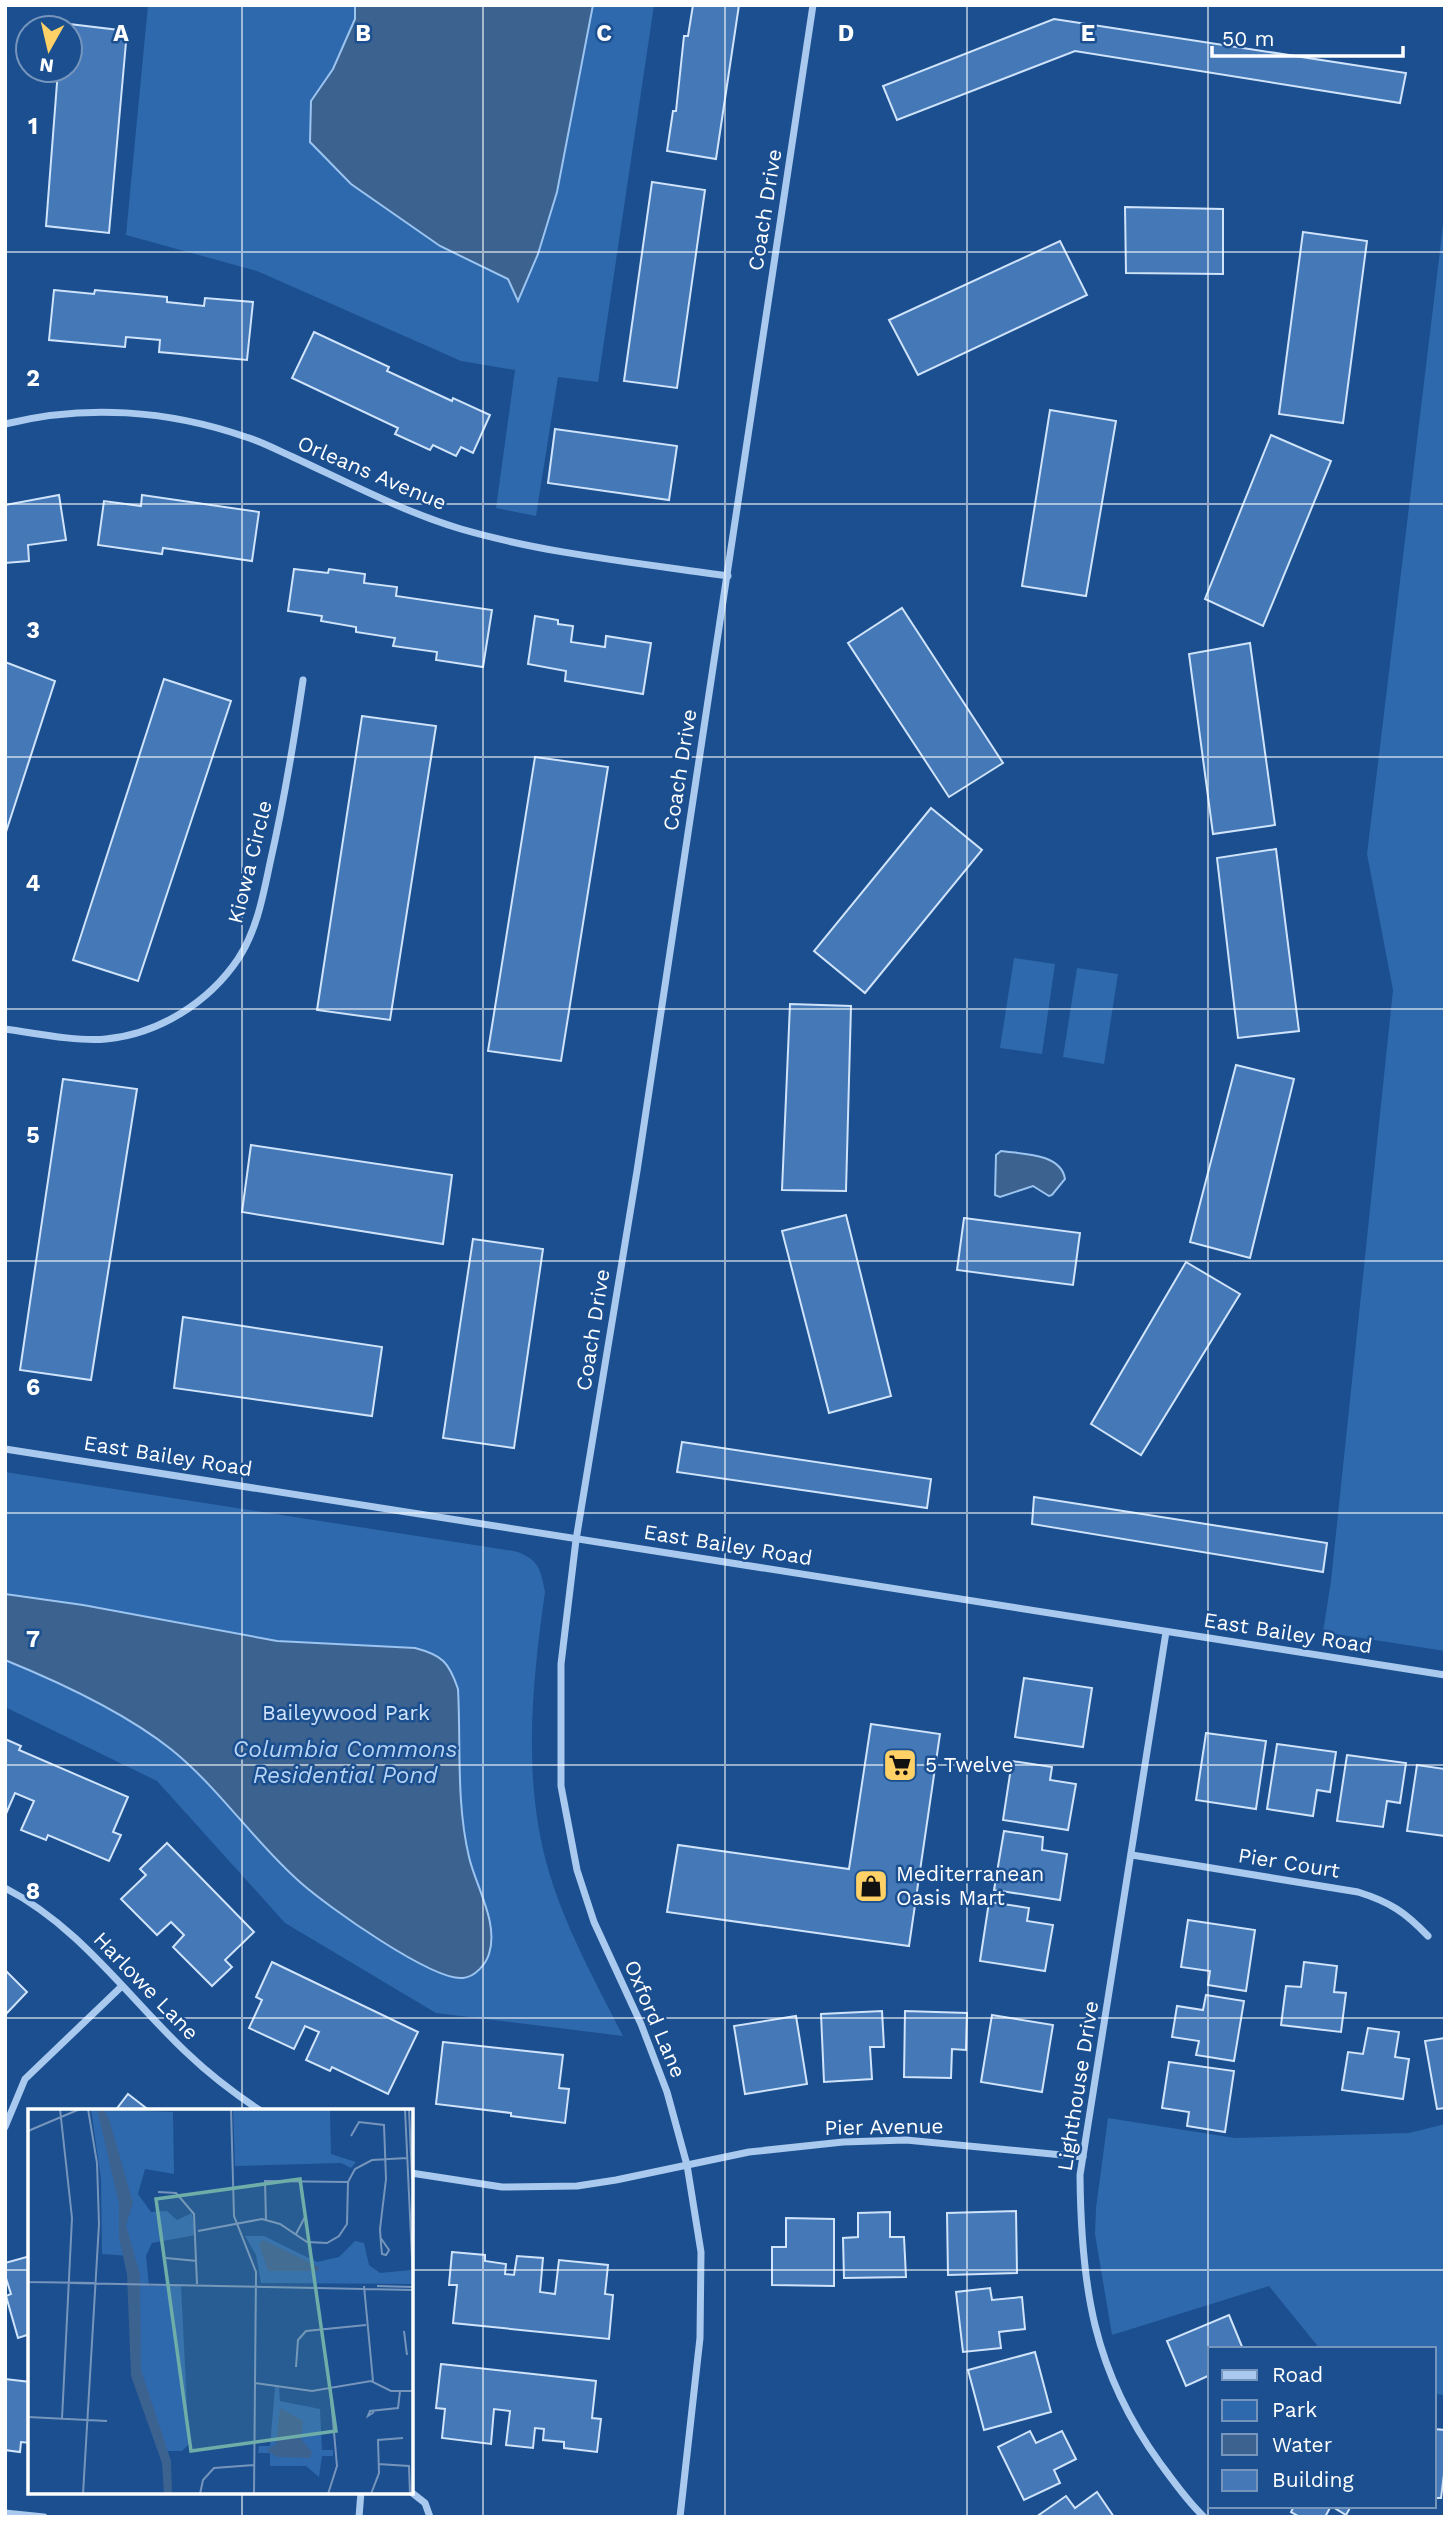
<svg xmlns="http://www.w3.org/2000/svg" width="1450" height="2522" font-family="'Work Sans',sans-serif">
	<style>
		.green { fill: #2e69ad }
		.water { fill: #3c6290; stroke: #9cc4f0; stroke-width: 2 }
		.building { fill: #4478b7; stroke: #cfe3fa; stroke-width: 2 }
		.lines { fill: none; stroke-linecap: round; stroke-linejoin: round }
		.minor { stroke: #a9c9ee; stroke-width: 7 }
		.grid { fill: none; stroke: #fff; stroke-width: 2; stroke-opacity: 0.55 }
		.labels { text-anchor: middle; stroke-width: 5; stroke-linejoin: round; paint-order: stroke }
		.street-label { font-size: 21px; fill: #fff; stroke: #1b4f8f }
		.park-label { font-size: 21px; fill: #cfe3fa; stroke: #1b4f8f }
		.poi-label { font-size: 21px; fill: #fff; stroke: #1b4f8f; text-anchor: start }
		.water-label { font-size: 23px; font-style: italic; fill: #b5d3f5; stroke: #1b4f8f }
		.inset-road { fill: none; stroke: #7695bc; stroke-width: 2 }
		.view { fill: #6fada8; fill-opacity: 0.15; stroke: #6fada8; stroke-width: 3.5 }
		.inset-edge { fill: none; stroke: #fff; stroke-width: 3.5 }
		.grid-label { font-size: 23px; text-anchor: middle; font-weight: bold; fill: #fff; stroke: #1b4f8f; stroke-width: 5; stroke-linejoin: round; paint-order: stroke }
	</style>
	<rect width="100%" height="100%" fill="#1b4f8f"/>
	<g class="green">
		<path d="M148,5H654L598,382L558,377L536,516L496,508L515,370L461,361L257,271L126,235Z"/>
		<path d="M1445,209V1651L1323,1632L1331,1581L1393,990L1367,854Z"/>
		<path d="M1014,958L1055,964L1042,1054L1000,1048Z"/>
		<path d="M1077,968L1118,974L1104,1064L1063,1057Z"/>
		<path d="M5,1472L514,1551C538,1558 541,1569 545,1592C532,1684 522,1781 549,1872C566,1929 596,1983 623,2036L436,2013L285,1923L157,1781L5,1707Z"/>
		<path d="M1108,2118L1235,2138L1409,2133L1445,2124V2395L1434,2394V2349H1320L1269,2286L1112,2335L1095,2234L1096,2208Z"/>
	</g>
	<g class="water">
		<path d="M355,5H593L557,192L538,254L518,301L508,279L440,246L351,184L310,142L311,101L333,69L355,19Z"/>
		<path d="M1001,1151C1022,1154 1061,1153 1065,1179L1052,1195L1049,1196L1033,1186L1000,1197L995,1195L996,1155Z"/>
		<path d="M5,1594L83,1605L277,1641L415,1648C442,1655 449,1662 458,1689C461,1745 456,1802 469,1857C476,1887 499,1923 489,1954C486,1964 475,1977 463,1978C432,1981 327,1906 301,1883C255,1843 220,1789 172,1750C127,1714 59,1682 5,1660Z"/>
	</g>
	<g class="building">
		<path d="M693,5H739L716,159L667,151L673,111H676L684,36H688Z"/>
		<path d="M1054,19L1406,73L1400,103L1075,51L897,120L883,86Z"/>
		<path d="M61,23L127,31L109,233L46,226L58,70H70V28H61Z"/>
		<path d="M652,182L705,190L677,388L624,381Z"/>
		<path d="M1125,207L1223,209V274L1126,273Z"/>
		<path d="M1303,232L1367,241L1343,423L1279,414Z"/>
		<path d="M1060,241L1087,295L918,375L889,320Z"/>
		<path d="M54,290L94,294L95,290L167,297V302L204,306L205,298L253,302L247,360L159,352L160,340L126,337L125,347L49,340Z"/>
		<path d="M314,332L389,367L387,371L452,401L453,398L490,415L473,453L461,447L456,456L433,445L430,450L395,434L398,428L292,378Z"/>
		<path d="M1050,410L1116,421L1086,596L1022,586Z"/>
		<path d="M555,429L677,446L669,500L548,483Z"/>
		<path d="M1271,435L1331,461L1263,626L1205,599Z"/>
		<path d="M59,495L66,540L28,545L29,561L5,563V505Z"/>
		<path d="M142,495L259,512L252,561L163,548L162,554L98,545L104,501L141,506Z"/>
		<path d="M294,569L328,573L329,569L365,574L364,583L397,587L396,596L492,610L483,667L436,660L437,652L393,646L395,638L356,632V627L321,621L322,616L288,611Z"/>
		<path d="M902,608L1003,763L949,797L848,643Z"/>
		<path d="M535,616L558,620V624L573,626L571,642L605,647L606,636L651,643L643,694L565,681L566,671L528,664Z"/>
		<path d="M1250,643L1275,825L1213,834L1189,654Z"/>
		<path d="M5,662L55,681L5,835Z"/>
		<path d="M164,679L231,701L138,981L73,960Z"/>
		<path d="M362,716L436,726L390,1020L317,1010Z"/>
		<path d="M535,757L608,767L561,1061L488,1051Z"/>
		<path d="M931,808L982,850L865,993L814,951Z"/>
		<path d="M1276,849L1299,1031L1238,1038L1217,858Z"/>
		<path d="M790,1004L851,1006L846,1191L782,1190Z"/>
		<path d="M1236,1065L1294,1079L1250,1258L1190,1242Z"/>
		<path d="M63,1079L137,1089L91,1380L20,1370Z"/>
		<path d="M251,1145L452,1175L443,1244L242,1212Z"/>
		<path d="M846,1215L891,1396L829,1413L782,1231Z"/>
		<path d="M964,1218L1080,1233L1073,1285L957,1270Z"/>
		<path d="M473,1239L543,1249L514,1448L443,1438Z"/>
		<path d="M1186,1262L1240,1294L1141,1455L1091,1424Z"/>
		<path d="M183,1317L382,1347L372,1416L174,1388Z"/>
		<path d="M682,1442L931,1479L927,1508L677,1472Z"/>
		<path d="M1034,1497L1327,1543L1323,1572L1032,1524Z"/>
		<path d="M1024,1678L1092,1688L1083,1747L1015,1737Z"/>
		<path d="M871,1724L940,1734L909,1946L667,1912L678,1845L849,1869Z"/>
		<path d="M1206,1733L1266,1741L1256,1809L1196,1800Z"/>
		<path d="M5,1739L21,1746L19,1750L128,1797L113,1832L121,1835L109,1861L48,1835L46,1840L21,1830L34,1801L15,1793L5,1816Z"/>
		<path d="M1277,1744L1336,1752L1330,1792L1317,1790L1313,1816L1267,1809Z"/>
		<path d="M1347,1755L1406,1763L1400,1803L1387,1801L1383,1827L1337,1821Z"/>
		<path d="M1012,1761L1052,1767L1050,1780L1076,1784L1068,1830L1003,1820Z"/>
		<path d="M1417,1765L1445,1769V1836L1407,1831Z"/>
		<path d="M1004,1831L1043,1837L1042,1850L1067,1854L1060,1900L994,1890Z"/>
		<path d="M167,1843L254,1932L225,1960L232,1967L212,1986L173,1947L184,1935L171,1922L157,1935L121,1899L146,1875L140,1869Z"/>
		<path d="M989,1902L1029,1908L1027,1921L1053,1925L1045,1971L980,1961Z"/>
		<path d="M1188,1920L1255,1930L1246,1991L1208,1985L1210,1971L1181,1967Z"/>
		<path d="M272,1962L418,2032L388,2094L332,2067L330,2071L306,2060L319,2032L305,2026L294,2049L249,2028L262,2000L256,1997Z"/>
		<path d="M1304,1962L1337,1966L1334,1992L1346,1993L1341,2032L1281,2025L1286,1986L1301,1987Z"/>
		<path d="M5,1970L27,1992L6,2014L5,2013Z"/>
		<path d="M1206,1995L1244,2001L1234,2061L1196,2055L1199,2041L1172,2037L1177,2006L1203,2010Z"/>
		<path d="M882,2011L884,2047H870L872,2079L824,2082L821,2014Z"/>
		<path d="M905,2011L967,2013L966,2050L952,2049L951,2078L904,2077Z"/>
		<path d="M992,2015L1053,2025L1042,2092L981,2082Z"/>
		<path d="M796,2016L807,2084L745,2094L734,2026Z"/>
		<path d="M1368,2028L1399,2032L1395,2057L1409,2059L1403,2099L1342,2090L1348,2052L1363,2054Z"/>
		<path d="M1445,2038V2108L1437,2109L1425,2041Z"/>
		<path d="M443,2042L563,2055L559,2088L569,2089L565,2123L511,2116V2113L436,2104Z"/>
		<path d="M1169,2062L1234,2071L1225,2132L1187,2126L1189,2112L1162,2108Z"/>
		<path d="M128,2094L150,2111H115Z"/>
		<path d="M1016,2211L1017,2273L948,2275L947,2213Z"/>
		<path d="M890,2212V2237H904L906,2277L844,2278L843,2238L858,2237V2213Z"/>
		<path d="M786,2218L834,2219V2286L772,2285V2247H786Z"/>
		<path d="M452,2252L485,2255V2261L506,2264L505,2274L514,2275L517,2256L543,2258L540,2292L555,2294L559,2260L608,2265L605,2294L613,2295L609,2339L453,2323L457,2285H449Z"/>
		<path d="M30,2256V2334L18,2338L6,2296L11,2294L5,2275V2263Z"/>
		<path d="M990,2288L992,2300L1022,2297L1025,2329L999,2332L1001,2348L963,2352L956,2292Z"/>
		<path d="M1229,2315L1243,2349H1210V2375L1186,2386L1167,2341Z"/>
		<path d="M1035,2352L1051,2412L984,2430L968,2370Z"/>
		<path d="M441,2364L596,2381L592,2418L601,2419L597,2452L564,2448V2442L543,2440L544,2429L535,2428L533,2448L506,2445L510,2411L494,2409L491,2444L442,2438L445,2409L436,2408Z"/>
		<path d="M5,2379L30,2382V2443L21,2442L20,2452L5,2450Z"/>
		<path d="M1434,2429L1445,2430V2466L1441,2498H1434Z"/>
		<path d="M1030,2431L1036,2443L1062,2431L1076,2459L1054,2470L1060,2483L1024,2500L998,2447Z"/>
		<path d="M1097,2492L1114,2517H1036L1066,2496L1075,2508Z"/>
		<path d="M1294,2506H1351L1346,2515L1331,2506L1325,2517H1300L1291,2512Z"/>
	</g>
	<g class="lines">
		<g class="minor">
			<path d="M5,424C85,404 168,410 246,437C263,442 279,451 295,458C349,483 404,512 461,529C547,554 639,563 728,576"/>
			<path d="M5,1029C33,1033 79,1042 106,1039C159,1034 209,1002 238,959C257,930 263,896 270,863C284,802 294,741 303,680"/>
			<path d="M5,1449L1445,1675"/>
			<path d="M1166,1632L1080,2175C1081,2286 1093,2371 1160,2463C1174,2482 1187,2501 1204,2517"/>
			<path d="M1132,1855L1358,1892C1390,1902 1405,1912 1428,1936"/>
			<path d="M5,1888C79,1926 127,1996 186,2052C209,2074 235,2094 261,2111"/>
			<path d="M5,2127L25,2079L122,1986"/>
			<path d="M411,2173L502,2187L577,2186L616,2180L749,2152L843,2142L906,2140L1083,2157"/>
			<path d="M411,2492L425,2503L430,2517"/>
			<path d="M5,2513L44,2517"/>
			<path d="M359,2517L361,2492"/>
			<path d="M680,2517L700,2338L701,2252L687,2165L667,2092L641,2024L594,1922L577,1870L561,1786V1664L576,1540L637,1171L813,5"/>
		</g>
	</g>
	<path class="grid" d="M242,5V2111M483,5V2517M725,5V2517M967,5V2517M1208,5V2517M5,252H1445M5,504H1445M5,757H1445M5,1009H1445M5,1261H1445M5,1513H1445M5,1765H1445M5,2018H1445M5,2270H30M411,2270H1445M242,2492V2517"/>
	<defs>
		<g id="supermarket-square" transform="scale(1.75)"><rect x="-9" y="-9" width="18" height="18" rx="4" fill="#ffd166" stroke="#1b4f8f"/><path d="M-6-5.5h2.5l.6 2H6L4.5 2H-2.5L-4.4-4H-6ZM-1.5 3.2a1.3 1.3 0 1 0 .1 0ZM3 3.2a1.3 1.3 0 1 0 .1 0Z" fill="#111"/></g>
		<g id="shop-square" transform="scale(1.75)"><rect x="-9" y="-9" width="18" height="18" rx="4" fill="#ffd166" stroke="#1b4f8f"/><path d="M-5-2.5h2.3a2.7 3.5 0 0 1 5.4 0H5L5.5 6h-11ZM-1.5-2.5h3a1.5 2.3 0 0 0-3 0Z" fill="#111"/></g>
	</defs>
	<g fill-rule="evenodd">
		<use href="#supermarket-square" x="900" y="1765"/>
		<use href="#shop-square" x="871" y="1886"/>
	</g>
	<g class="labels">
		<g class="street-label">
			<text transform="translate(765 210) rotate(-81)" y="7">Coach Drive</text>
			<text transform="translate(372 473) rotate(23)" y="7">Orleans Avenue</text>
			<text transform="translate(680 770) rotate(-81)" y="7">Coach Drive</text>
			<text transform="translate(250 862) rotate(-76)" y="7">Kiowa Circle</text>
			<text transform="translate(593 1330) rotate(-81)" y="7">Coach Drive</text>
			<text transform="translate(168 1456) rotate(9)" y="7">East Bailey Road</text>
			<text transform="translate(728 1545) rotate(9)" y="7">East Bailey Road</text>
			<text transform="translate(1288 1633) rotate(9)" y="7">East Bailey Road</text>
			<text transform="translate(1289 1863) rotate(9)" y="7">Pier Court</text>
			<text transform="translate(146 1986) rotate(46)" y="7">Harlowe Lane</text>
			<text transform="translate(655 2019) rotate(67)" y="7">Oxford Lane</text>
			<text transform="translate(1078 2086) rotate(-81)" y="7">Lighthouse Drive</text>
			<text transform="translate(884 2127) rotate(-1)" y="7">Pier Avenue</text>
		</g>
		<g class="park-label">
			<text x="346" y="1720">Baileywood Park</text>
		</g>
		<g class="poi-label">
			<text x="925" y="1772">5 Twelve</text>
			<text x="896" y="1881">Mediterranean<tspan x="896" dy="24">Oasis Mart</tspan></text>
		</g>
		<g class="water-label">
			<text x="345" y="1757">Columbia Commons<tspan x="345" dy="26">Residential Pond</tspan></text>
		</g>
	</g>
	<g transform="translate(28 2109)">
		<rect width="385" height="385" fill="#1b4f8f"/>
		<path d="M63,0L145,3L146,65L117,60L110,85L123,103L139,102L149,111L164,104L168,126L124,134L118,147L121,177H153L161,335L154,342H134L109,274L102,147L74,145L73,70ZM205,0H302L303,45L328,53L323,59L313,54L207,57ZM217,127H236L289,153L311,148L327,132L336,134L341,156L352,164L383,161L384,175L233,174L228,146ZM247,278H251L252,292L292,300L294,341H305V347H294L291,368L278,357H242V344H230L231,337H242Z" fill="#2e69ad"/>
		<path d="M69,0H76L82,13L105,94L98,116L112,165L113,261L143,352L144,385H136L134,354L103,267L99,165L91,129V95ZM235,131L291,158V162H240L231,135ZM252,299L275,312L273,330L284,343L282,349L249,348L239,341L248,335Z" fill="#3c6290"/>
		<path class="inset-road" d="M32,0L44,109L34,310M203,0L206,107L228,163L226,385M377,0L385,171M381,0L384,70M0,22L52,0M323,27L331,13L356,16L358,70L352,120L353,135L354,145L358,146L361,141L352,128M0,63V173M130,83L148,84L166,105L169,175M238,111L237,72L320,73M170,122L234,110L252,115L279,133L299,134L311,127L319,115L320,73L327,60L344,51L379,49M268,125L278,106M138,149L169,152M0,173L66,174M42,174L385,181M336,177L345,272M349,177L385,178M376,222L379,246M268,258L270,231L278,222L338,216M227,274L284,282L343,272L363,282H385M346,303L340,307L342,302L370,299L372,282M0,308L79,312M350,355L381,357L382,385M55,385L71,115L69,54L60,0M172,385L175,371L186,359L226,356M300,385L309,357L302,279M343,385L351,364L350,331L375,329"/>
		<path class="view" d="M272,70L308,322L163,342L128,90Z"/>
		<rect width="385" height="385" class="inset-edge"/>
	</g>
	<g class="grid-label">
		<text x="121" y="41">A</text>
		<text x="363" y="41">B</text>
		<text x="604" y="41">C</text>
		<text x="846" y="41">D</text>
		<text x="1088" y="41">E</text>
		<text x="33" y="134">1</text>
		<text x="33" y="386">2</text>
		<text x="33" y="638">3</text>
		<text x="33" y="891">4</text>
		<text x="33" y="1143">5</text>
		<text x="33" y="1395">6</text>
		<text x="33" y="1647">7</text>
		<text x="33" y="1899">8</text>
	</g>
	<rect width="1450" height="2522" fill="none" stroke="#ffffff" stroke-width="14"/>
	<rect x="1208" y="2347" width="228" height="161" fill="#1b4f8f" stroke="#7695bc" stroke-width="2"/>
	<rect x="1222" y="2370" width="35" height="10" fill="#a9c9ee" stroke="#7695bc" stroke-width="2"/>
	<text x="1272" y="2382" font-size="21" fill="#ffffff">Road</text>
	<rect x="1222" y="2400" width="35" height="21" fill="#2e69ad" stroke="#7695bc" stroke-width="2"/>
	<text x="1272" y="2417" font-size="21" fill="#ffffff">Park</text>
	<rect x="1222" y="2434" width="35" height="21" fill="#3c6290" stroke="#7695bc" stroke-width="2"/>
	<text x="1272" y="2452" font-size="21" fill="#ffffff">Water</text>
	<rect x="1222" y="2470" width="35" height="21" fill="#4478b7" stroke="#7695bc" stroke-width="2"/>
	<text x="1272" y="2487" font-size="21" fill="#ffffff">Building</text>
	<g transform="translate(49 49) rotate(188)"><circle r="33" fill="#1b4f8f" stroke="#7695bc" stroke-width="2"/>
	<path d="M0-5L12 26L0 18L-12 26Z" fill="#ffd166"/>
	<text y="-10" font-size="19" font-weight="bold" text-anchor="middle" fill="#ffffff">N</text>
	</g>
	<path d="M1212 46v10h191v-10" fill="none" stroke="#ffffff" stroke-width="3.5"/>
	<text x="1222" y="46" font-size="21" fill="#ffffff" stroke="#1b4f8f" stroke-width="5" paint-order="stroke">50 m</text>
</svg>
